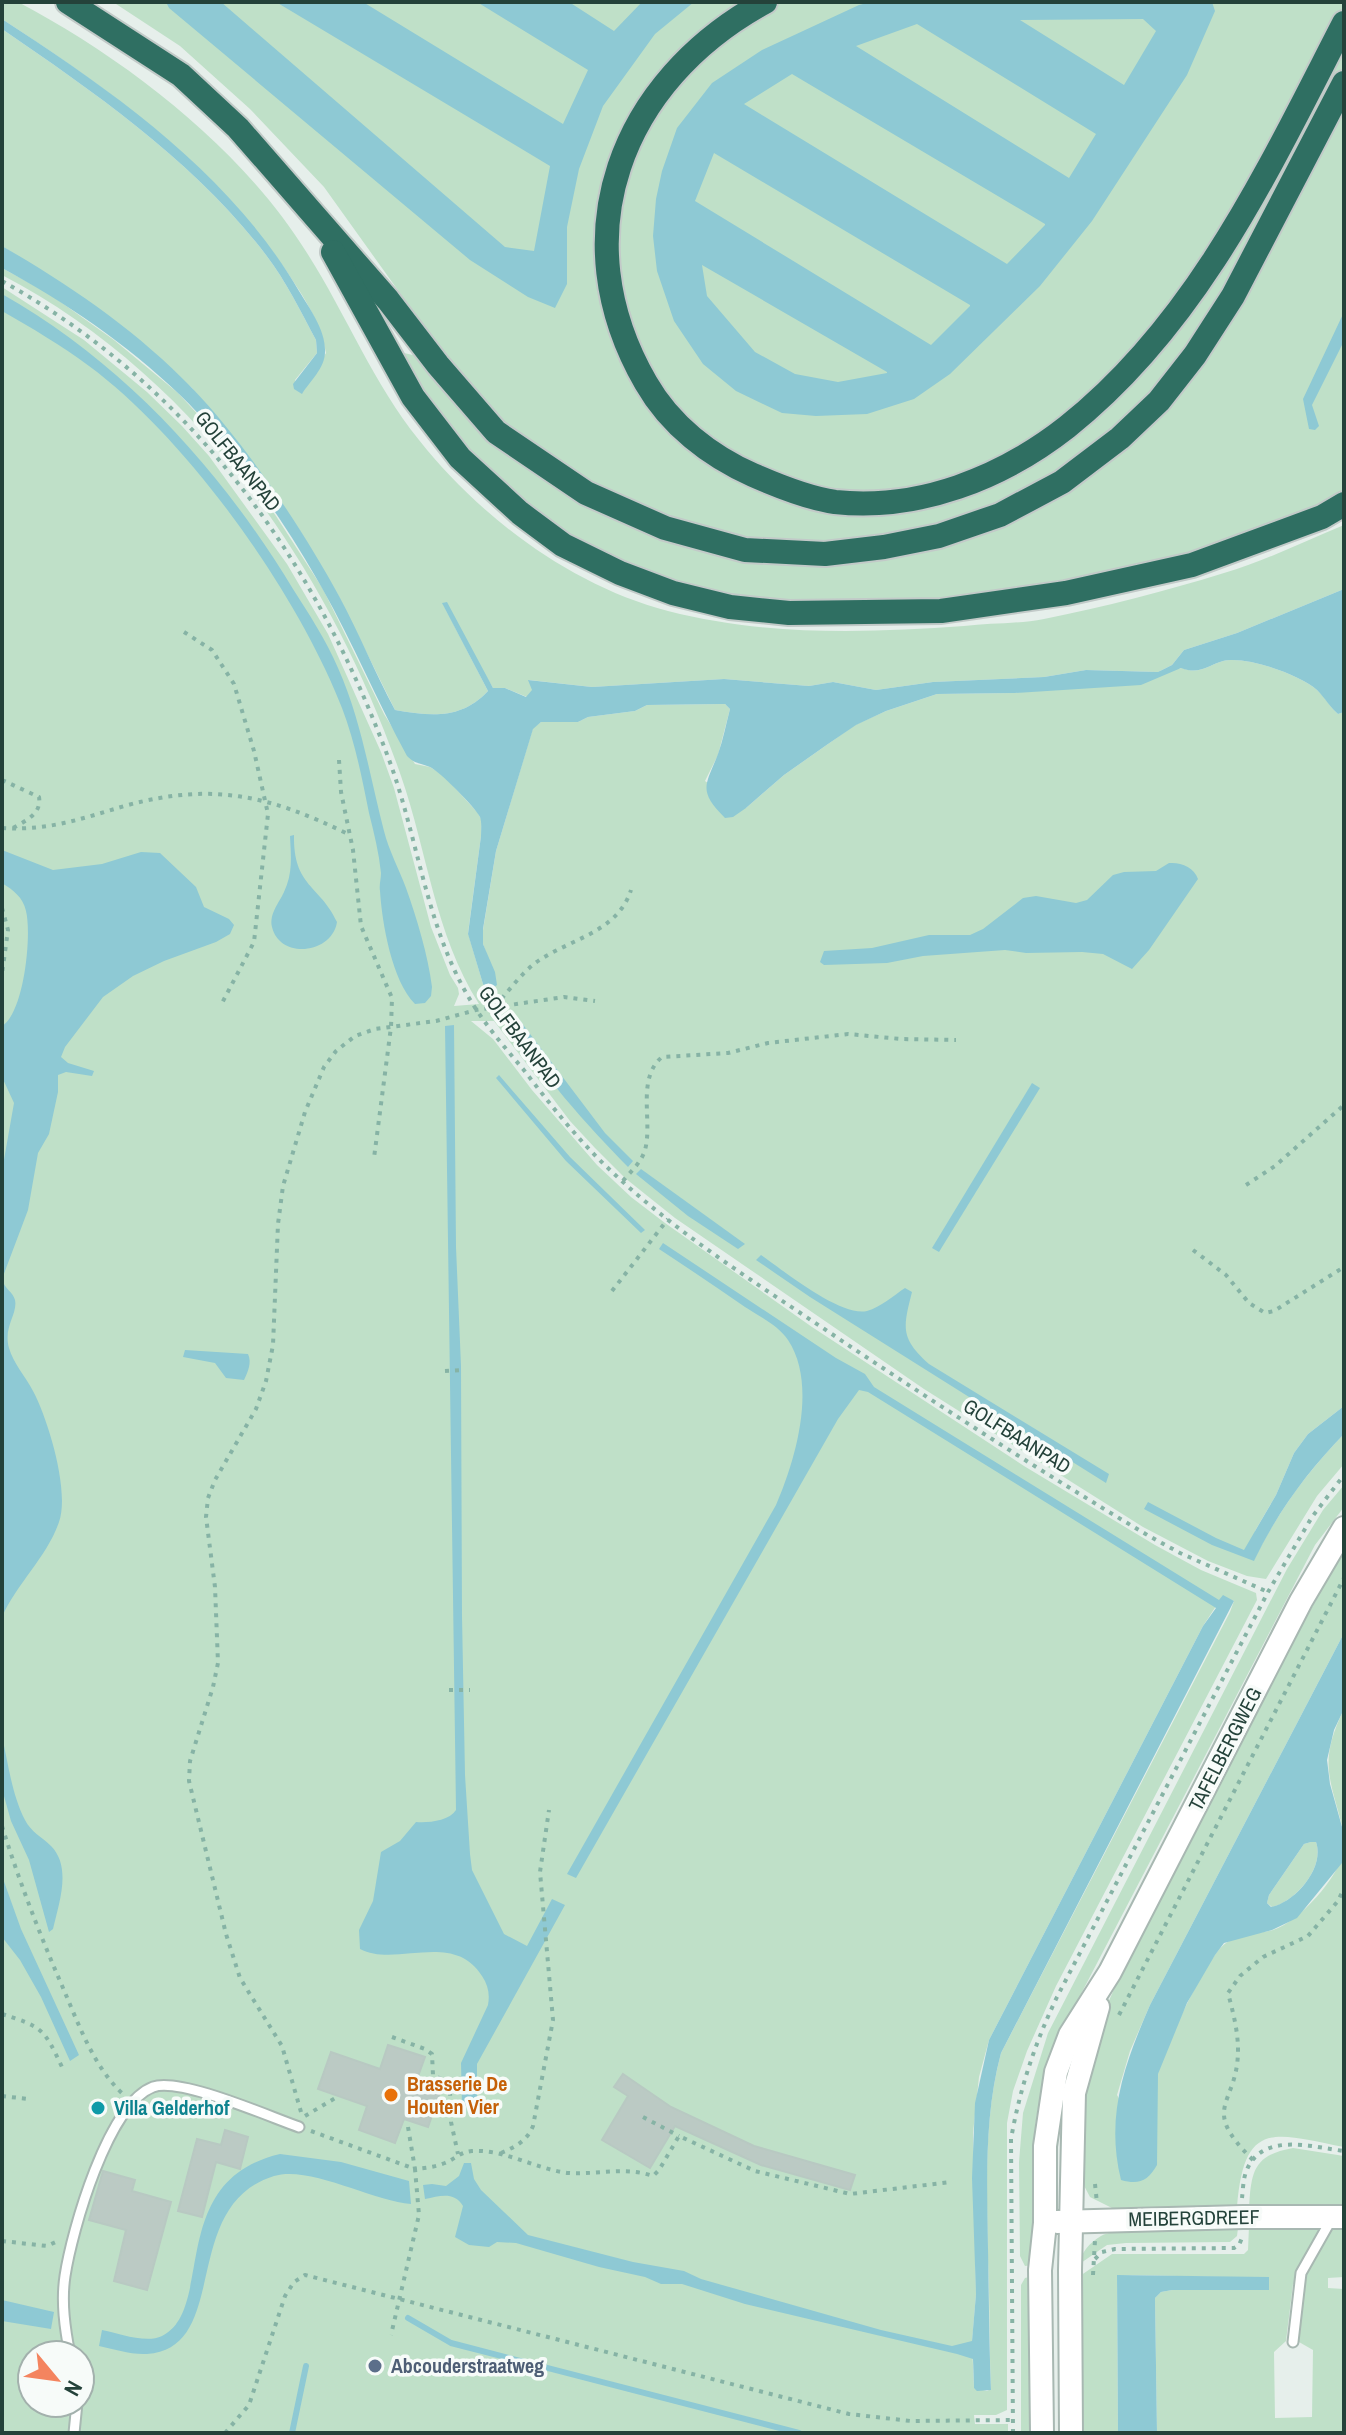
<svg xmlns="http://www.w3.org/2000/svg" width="1346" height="2435" font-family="'Archivo Narrow',sans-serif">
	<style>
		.green { fill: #bfe0c8; fill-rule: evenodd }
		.water { fill: #8ec9d4; fill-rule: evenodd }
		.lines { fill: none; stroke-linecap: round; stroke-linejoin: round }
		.stream { stroke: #8ec9d4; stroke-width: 6 }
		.building { fill: #bbcac4; stroke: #b8c9c2; stroke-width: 2 }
		.service-casing { stroke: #a8b8b2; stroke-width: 13 }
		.tertiary-casing { stroke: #a8b8b2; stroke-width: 26 }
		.motorway-casing { stroke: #c2cac8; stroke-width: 28 }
		.path { stroke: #86b3a5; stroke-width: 4; stroke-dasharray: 4 6; stroke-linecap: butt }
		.service { stroke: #fff; stroke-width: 9 }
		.tertiary { stroke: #fff; stroke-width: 22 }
		.motorway { stroke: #2f6f62; stroke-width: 24 }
		.food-dot { fill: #e8710a; stroke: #f7fbf9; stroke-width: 3 }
		.culture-dot { fill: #0f9aa8; stroke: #f7fbf9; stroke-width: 3 }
		.service-dot { fill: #5c6f8a; stroke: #f7fbf9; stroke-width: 3 }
		.labels { text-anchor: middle; stroke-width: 7; stroke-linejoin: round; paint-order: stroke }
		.street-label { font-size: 20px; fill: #24423a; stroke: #f7fbf9 }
		.food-label { font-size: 20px; font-weight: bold; fill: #c56008; stroke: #f7fbf9; text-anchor: start }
		.culture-label { font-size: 20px; font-weight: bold; fill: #0d838f; stroke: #f7fbf9; text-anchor: start }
		.service-label { font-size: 20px; font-weight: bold; fill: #4e5e75; stroke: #f7fbf9; text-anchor: start }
	</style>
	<rect width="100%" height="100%" fill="#e6efeb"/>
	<g class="green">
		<path d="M2,2H18C126,59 242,148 307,253C346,314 373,383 419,440C480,517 571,586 668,611C765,636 865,633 964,626C990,623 1018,624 1044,619C1104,607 1166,591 1224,573C1265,561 1305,541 1344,525V589L1237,633L1184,650L1172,665L1158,672L1086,670L1044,677L933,682L876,690L833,682L809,686L724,679L592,687L529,680L533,690L527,697L505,688H493L443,604L488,691C461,720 431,716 395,710L338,595L299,529L192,388L100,310L2,246V29C97,94 196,163 266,255C286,281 301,312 316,340L317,353L295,380L302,393L326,353C321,323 304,297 287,272C214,164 109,89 2,19Z"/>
		<path d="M113,2H1344V497L1256,536L1053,591L814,609L680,589L558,533L470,461L390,350L450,363L324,187L250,109L180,46Z"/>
		<path d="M2,268L48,293L114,340L178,393L218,436L276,516L323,589L384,714L415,764L430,767L443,775L478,813L482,821L481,836L468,933L483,984L488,958L483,944V930L496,851L533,728L541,722H578L588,717L635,711L647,705L725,704L730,709L718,755L705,781L746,808L784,775L855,725L886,711L937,694L1015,693L1182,668C1200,675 1206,666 1223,661C1245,655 1301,675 1317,690C1325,697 1330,707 1338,714L1344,712V1406L1308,1434L1294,1453L1276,1495L1255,1531L1254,1560C1277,1513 1307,1472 1344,1434V1464L1317,1496L1266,1579L1247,1576L1208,1561L1143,1527L924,1389L675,1218L625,1178L595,1148L570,1121L494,1021H471L493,1039L532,1090L597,1165L631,1197L665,1223L812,1327L1024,1466L1155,1545L1201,1570L1256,1593L1257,1600L1056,1986L1027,2051L1013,2091L1007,2123V2410L996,2415H974L975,2424H1008V2433H2V287L84,340L147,392L182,426L209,456L287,564L328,634L381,752L394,788L431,927L450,975L458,988L459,994L454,1006L479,1004C434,932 428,854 401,776C330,571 198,377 2,275ZM1222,1597L1234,1601L1230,1612L1001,2053C983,2120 987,2191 988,2260C990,2303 989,2346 991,2389L987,2391L974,2388L972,2342L976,2294L973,2133L979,2077L989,2040L1203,1626ZM32,2355H80V2403H32Z"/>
		<path d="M1344,1485V1507L1315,1545L1070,2015C1058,2044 1046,2072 1039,2103C1028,2156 1034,2212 1033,2265L1025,2266L1020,2256L1019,2162L1023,2113L1048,2033L1287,1569L1323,1510Z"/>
		<path d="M1344,1549V1633L1150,2005L1130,2051L1117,2095L1157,2165C1157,2141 1153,2093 1158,2073C1164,2049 1207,1955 1226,1943C1238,1934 1258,1934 1273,1930C1300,1921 1338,1878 1344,1851V2147C1274,2133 1244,2119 1237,2207L1234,2208H1112L1090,2197L1081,2180L1076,2136L1096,2030L1123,1969L1288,1651Z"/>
		<path d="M1344,1709V1834C1331,1778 1317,1765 1344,1709Z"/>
		<path d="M1311,1842H1316C1325,1867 1296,1901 1272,1907L1267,1903L1269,1895L1304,1844Z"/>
		<path d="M1293,2148L1344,2156V2208H1249C1251,2171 1254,2155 1293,2148Z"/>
		<path d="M1249,2226L1344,2227V2277L1328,2278V2288L1344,2289V2433H1157L1155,2298L1161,2292L1172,2290H1269V2278L1132,2275L1117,2276L1118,2433H1077V2278L1112,2254H1244L1248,2250ZM1293,2284H1305L1299,2342L1313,2350L1312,2417L1275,2418L1274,2352L1286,2341Z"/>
		<path d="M1238,2228L1237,2236L1230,2242L1126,2243L1107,2245L1078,2265C1082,2252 1089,2243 1101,2236C1125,2224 1207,2228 1238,2228Z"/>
		<path d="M1033,2276L1036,2433H1021V2285L1025,2278Z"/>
	</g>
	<g class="water">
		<path d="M166,2H221L505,247L534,251L550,166L276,2H363L563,124L588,70L477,2H569L614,31L642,2H694L655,34L603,106L579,169L567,227V284L555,308L528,297L470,260L169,8Z"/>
		<path d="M871,2H1212L1215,11L1187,75L1092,221L1040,286L950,374L914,399L867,414L816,416L782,413L736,391L703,364L674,321L657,271L653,236L656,199L662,171L677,128L712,83L762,50L859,5ZM1143,19L1156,31L1124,85L1020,20ZM917,24L1096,134L1069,178L856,46ZM792,74L1045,224V225L1007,264L744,104ZM714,153L970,305V306L931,345L695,201ZM702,265L887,372V373L838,382L795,374L755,352L707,296Z"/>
		<path d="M2,19C114,92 230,173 299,291C310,309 326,331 325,352C325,368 310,381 302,394L294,389L293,384L317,353L316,340C301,312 286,281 266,255C196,163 97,94 2,29Z"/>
		<path d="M2,246C70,285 137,331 192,388C245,443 302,528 339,596C359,633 375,673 395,710C431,716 461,720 488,691L442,603L447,602L493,688H505L526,697L532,690L528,680L592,687L724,679L809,686L833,682L876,690L933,682L1044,677L1086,670L1158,672L1172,665L1184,650L1237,633L1344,589V712L1338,714C1330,707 1325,698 1317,690C1301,675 1245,655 1223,661C1206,666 1200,675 1181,668L1141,685L1015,693L937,694L886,711L856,725L828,744L784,775L746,808L733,817L725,818C697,790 706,785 718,754C723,740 726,724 730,709L725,704L647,705L635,711L588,717L578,722H541L533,729L496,851L483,929V944L495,972L497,985L489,991L483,984L468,934L481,836C481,829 482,823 480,817C476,808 438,770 430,767C420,763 415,764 407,756C377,701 353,643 322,588C286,524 233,446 179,394C127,344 65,302 2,268Z"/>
		<path d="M2,294C124,363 221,470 293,589C309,614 326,640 338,668C361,719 370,777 384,831C389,851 399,869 406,888C417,919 428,955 432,987L431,996L425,1003L415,1004C392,981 382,923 380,891C379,885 381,879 381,873C379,853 374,833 369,813C362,778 355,742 342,708C298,594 188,439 89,366C62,346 32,328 2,311Z"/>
		<path d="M1344,312V341L1312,405L1319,426L1315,430L1309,429L1303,399Z"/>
		<path d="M294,835C293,887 320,885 337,922C332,954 280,960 272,927C269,914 279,903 284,892C293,873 291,857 290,836Z"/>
		<path d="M2,850L53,870L102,864L141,852L160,853L196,887L204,907L229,919L234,925L230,934L216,942L164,961L133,976L103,997L65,1047L61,1057L68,1063L94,1071L92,1076L66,1072L58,1075V1092L49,1134L38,1153L28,1210L2,1279V1171L14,1103L2,1077V1026C24,1013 32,935 26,911C23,897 13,890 2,883Z"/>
		<path d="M1169,863C1181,862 1194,867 1198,879L1149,950L1132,969L1103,954L1082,952L1026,953L1005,950L923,956L887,963L824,965L820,962L824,951L872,948L929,935H970L983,929L1023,898L1036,896L1076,903L1087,900L1113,875L1124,872L1156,871Z"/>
		<path d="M518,1018L605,1133L633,1161L628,1167C590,1128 536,1070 512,1022Z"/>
		<path d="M454,1025L456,1247L461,1366L462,1616L465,1775L470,1854L472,1870L504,1934L527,1946L552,1899L565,1905L477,2064V2105L462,2106L461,2063L488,2005C490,1994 488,1985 482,1976C453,1930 396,1968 360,1949L359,1930L373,1901L381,1852L400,1841L416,1822C428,1823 449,1821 456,1810L445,1026Z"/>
		<path d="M499,1075L570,1157L645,1230L641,1233L566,1161L496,1078Z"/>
		<path d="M1032,1083L1040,1088L939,1252L932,1248Z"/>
		<path d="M641,1169L745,1244L738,1249L688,1216L636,1174Z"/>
		<path d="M663,1243L836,1358L865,1374L874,1387L1219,1600L1223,1595L1234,1601L1001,2053C984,2116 987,2182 988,2248C989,2295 989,2342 991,2390L977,2391L974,2388L973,2359L957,2354L745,2304L682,2284H661L645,2277L599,2267L516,2243L497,2242L489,2247L469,2245L455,2237L463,2206C454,2191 440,2196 425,2199L423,2185L432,2184L446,2186L459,2176L464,2163H471L474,2179L481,2190L528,2235L633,2262L684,2271L701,2279L881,2330L952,2346L972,2341L976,2294L972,2178L975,2103L989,2040L1203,1626L1216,1608L868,1392L859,1390L838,1419L576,1878L567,1874L776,1505C795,1461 818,1385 788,1340C779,1326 759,1316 745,1307C716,1287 688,1268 659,1249Z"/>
		<path d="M761,1255C783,1270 840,1317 867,1311C881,1307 893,1296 905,1288L912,1292C903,1328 900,1338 929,1364L1109,1474L1106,1483L810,1297L756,1260Z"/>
		<path d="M2,1280C5,1289 13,1292 15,1300C18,1314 3,1327 9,1348C13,1363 26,1377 33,1391C48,1419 70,1491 59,1522C47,1557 17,1583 2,1617Z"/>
		<path d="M185,1350L248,1354C252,1363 248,1371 244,1380L226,1378L215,1363L183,1357Z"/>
		<path d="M1344,1406V1434C1307,1472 1277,1513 1254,1561L1212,1545L1144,1509L1148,1502L1216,1538L1244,1550L1276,1495L1294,1453L1308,1434Z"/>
		<path d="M1344,1633V1709L1334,1730L1327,1760L1330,1784L1344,1834L1342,1863L1297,1918L1272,1930L1224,1943L1215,1955L1187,2003L1158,2074L1157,2165C1148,2181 1139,2185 1121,2180C1105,2115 1125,2063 1150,2005ZM1311,1842H1316C1325,1867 1296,1902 1271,1907L1267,1903L1269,1895L1304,1844Z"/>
		<path d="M2,1736C8,1763 12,1795 25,1820C31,1832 42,1837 51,1846C72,1867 59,1903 53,1929L49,1932L29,1860L11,1821L2,1789Z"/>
		<path d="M2,1876L21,1929L79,2055L70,2061L41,1997L20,1960L2,1937Z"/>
		<path d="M280,2154L341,2162L409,2181L411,2204C373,2201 309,2165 274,2176C178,2206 232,2348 147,2354C131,2355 114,2349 99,2346L102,2330C118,2333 146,2344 162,2336C216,2309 165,2181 280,2154Z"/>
		<path d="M1117,2275L1269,2277V2290H1172L1161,2292L1155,2298L1157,2433H1118Z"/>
		<path d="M2,2300L54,2312L51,2329L2,2321Z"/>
	</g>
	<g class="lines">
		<g class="stream">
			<path d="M408,2318L451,2343L799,2433"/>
			<path d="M292,2433L306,2366"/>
		</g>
	</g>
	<g class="building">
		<path d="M388,2045L425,2057L416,2082L441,2090L428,2127L404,2119L395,2143L359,2130L367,2106L318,2089L331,2052L380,2069Z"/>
		<path d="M623,2074L671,2107L754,2146L855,2175L850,2190L761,2165L675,2126L650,2168L602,2140L628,2096L614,2087Z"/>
		<path d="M225,2130L248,2137L240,2169L216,2162L202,2217L178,2211L197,2139L221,2145Z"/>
		<path d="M103,2171L135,2180L132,2191L171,2202L147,2290L114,2281L126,2230L89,2220Z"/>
	</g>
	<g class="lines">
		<g class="service-casing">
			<g id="service">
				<path d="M1293,2342L1301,2273L1331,2220"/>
				<path d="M70,2355C65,2329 61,2302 65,2276C72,2230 108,2104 153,2087C180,2077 270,2117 299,2127"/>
				<path d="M74,2433L77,2403"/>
			</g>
		</g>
		<g class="tertiary-casing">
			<g id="tertiary">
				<path d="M1057,2222L1243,2217H1344"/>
				<path d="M1042,2433L1040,2270L1045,2223V2146L1056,2072L1070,2035L1110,1972L1301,1601L1344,1528"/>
				<path d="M1071,2433L1070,2270L1074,2093L1098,2007"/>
			</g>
		</g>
		<g class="motorway-casing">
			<g id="motorway">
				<path d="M68,2L181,75L238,128L388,300L438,365L496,432L586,493L665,528L745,550L825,554L884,547L939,536L1000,515L1062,482L1120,438L1159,401L1195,355L1233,296L1344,83"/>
				<path d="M765,2C620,81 561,236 646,383C670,425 710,456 753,475C778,486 807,498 835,502C919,511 1002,478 1067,427C1198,323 1269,168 1344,23"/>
				<path d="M333,252L413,397L460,458L520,513L563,545L620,573L673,593L730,607L789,613L941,611L1066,593L1192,565L1322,517L1344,504"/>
			</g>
		</g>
		<g class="path">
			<path d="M2,281C192,387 313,556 388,757C419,839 426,931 474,1006C488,1028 506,1049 523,1069C550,1104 577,1139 609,1169C681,1238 769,1291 851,1347C949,1412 1048,1476 1149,1536L1180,1553L1268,1592"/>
			<path d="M184,632L212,650L234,684L254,751L268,814L254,942L221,1005"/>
			<path d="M339,760L341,792L353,850L361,926L392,998L391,1027L374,1158"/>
			<path d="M2,780L39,797C42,814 25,821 13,828"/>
			<path d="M2,828C50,831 83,818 128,805C214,782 270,796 348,834"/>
			<path d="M2,908L8,930L2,974"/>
			<path d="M495,1006C508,992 520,975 534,964C567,939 617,934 631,890"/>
			<path d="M623,1181C631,1171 641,1163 645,1150C653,1121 636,1079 662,1057L728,1053L768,1043L848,1034L901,1039L956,1040"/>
			<path d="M1246,1185L1275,1166L1344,1105"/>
			<path d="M1193,1250L1226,1275L1249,1303L1265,1313L1274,1311L1344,1267"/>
			<path d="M612,1291L668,1219"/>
			<path d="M445,1371L463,1370"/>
			<path d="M449,1690H470"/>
			<path d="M1344,1744V1765"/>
			<path d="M2,1826C19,1881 40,1935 63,1988C79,2025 94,2068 124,2095"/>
			<path d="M2,2014C43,2027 44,2029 62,2067"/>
			<path d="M1119,2015L1344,1578"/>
			<path d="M392,2037L425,2049L432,2054L433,2075L445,2081L450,2092L451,2122L458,2154"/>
			<path d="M2,2096L28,2099"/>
			<path d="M301,2112L282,2046L240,1978L226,1934L189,1781L190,1761L213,1687L218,1663L215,1587L206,1517L208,1498L215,1480L256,1409L266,1381L273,1345L278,1224L283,1186L305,1112L324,1067L336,1051L355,1036L375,1029L436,1021L476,1010L564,997L595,1001"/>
			<path d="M305,2116L337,2097"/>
			<path d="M643,2117L679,2136"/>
			<path d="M408,2127L415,2169C425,2168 435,2167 445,2163C455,2159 460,2152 472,2151C505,2149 535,2169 568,2173C597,2175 624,2166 653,2176L659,2170L679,2136L755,2171L850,2194L951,2182"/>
			<path d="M311,2131L415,2169L419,2215L391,2335"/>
			<path d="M501,2153C515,2147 527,2141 533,2126L553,2020L540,1872L549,1810"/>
			<path d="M1253,2160C1198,2106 1238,2106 1238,2050C1238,2031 1233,2012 1228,1993L1240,1976L1263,1957L1308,1936L1338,1901L1344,1888"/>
			<path d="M1095,2184L1097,2203"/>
			<path d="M1242,2198C1243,2190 1243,2180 1246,2172C1261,2131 1312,2147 1344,2151"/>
			<path d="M2,2241L47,2246L58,2241"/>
			<path d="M1095,2259L1102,2252L1115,2249L1234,2248L1239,2245L1242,2238"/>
			<path d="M1093,2275L1095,2240"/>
			<path d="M225,2433L249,2405L285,2296L294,2282L305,2275L849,2414L911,2421L1014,2420"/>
			<path d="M1013,2433L1011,2139C1020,2088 1035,2043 1057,1997L1268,1592L1312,1517L1344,1475"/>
		</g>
		<use href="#service" class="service"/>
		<use href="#tertiary" class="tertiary"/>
		<use href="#motorway" class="motorway"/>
	</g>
	<circle class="food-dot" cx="391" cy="2095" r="8"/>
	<circle class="culture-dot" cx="98" cy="2108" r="8"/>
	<circle class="service-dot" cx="375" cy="2366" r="8"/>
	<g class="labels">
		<g class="street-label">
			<text transform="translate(238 461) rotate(51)" y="7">GOLFBAANPAD</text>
			<text transform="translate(520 1037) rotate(53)" y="7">GOLFBAANPAD</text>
			<text transform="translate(1017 1436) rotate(32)" y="7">GOLFBAANPAD</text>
			<text transform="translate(1225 1749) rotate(-63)" y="7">TAFELBERGWEG</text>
			<text transform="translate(1194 2218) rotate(-1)" y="7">MEIBERGDREEF</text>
		</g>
		<g class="food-label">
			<text x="407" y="2091">Brasserie De<tspan x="407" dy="23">Houten Vier</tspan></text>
		</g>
		<g class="culture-label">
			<text x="114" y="2115">Villa Gelderhof</text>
		</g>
		<g class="service-label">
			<text x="391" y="2373">Abcouderstraatweg</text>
		</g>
	</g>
	<rect width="1346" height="2435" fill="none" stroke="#24423a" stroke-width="8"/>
	<g transform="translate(56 2379) rotate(119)"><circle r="38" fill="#f7fbf9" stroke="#a3b1ad" stroke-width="2"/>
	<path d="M0-6L14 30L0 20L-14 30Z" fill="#f4845f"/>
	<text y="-12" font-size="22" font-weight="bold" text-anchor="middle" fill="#24423a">N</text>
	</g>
</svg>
